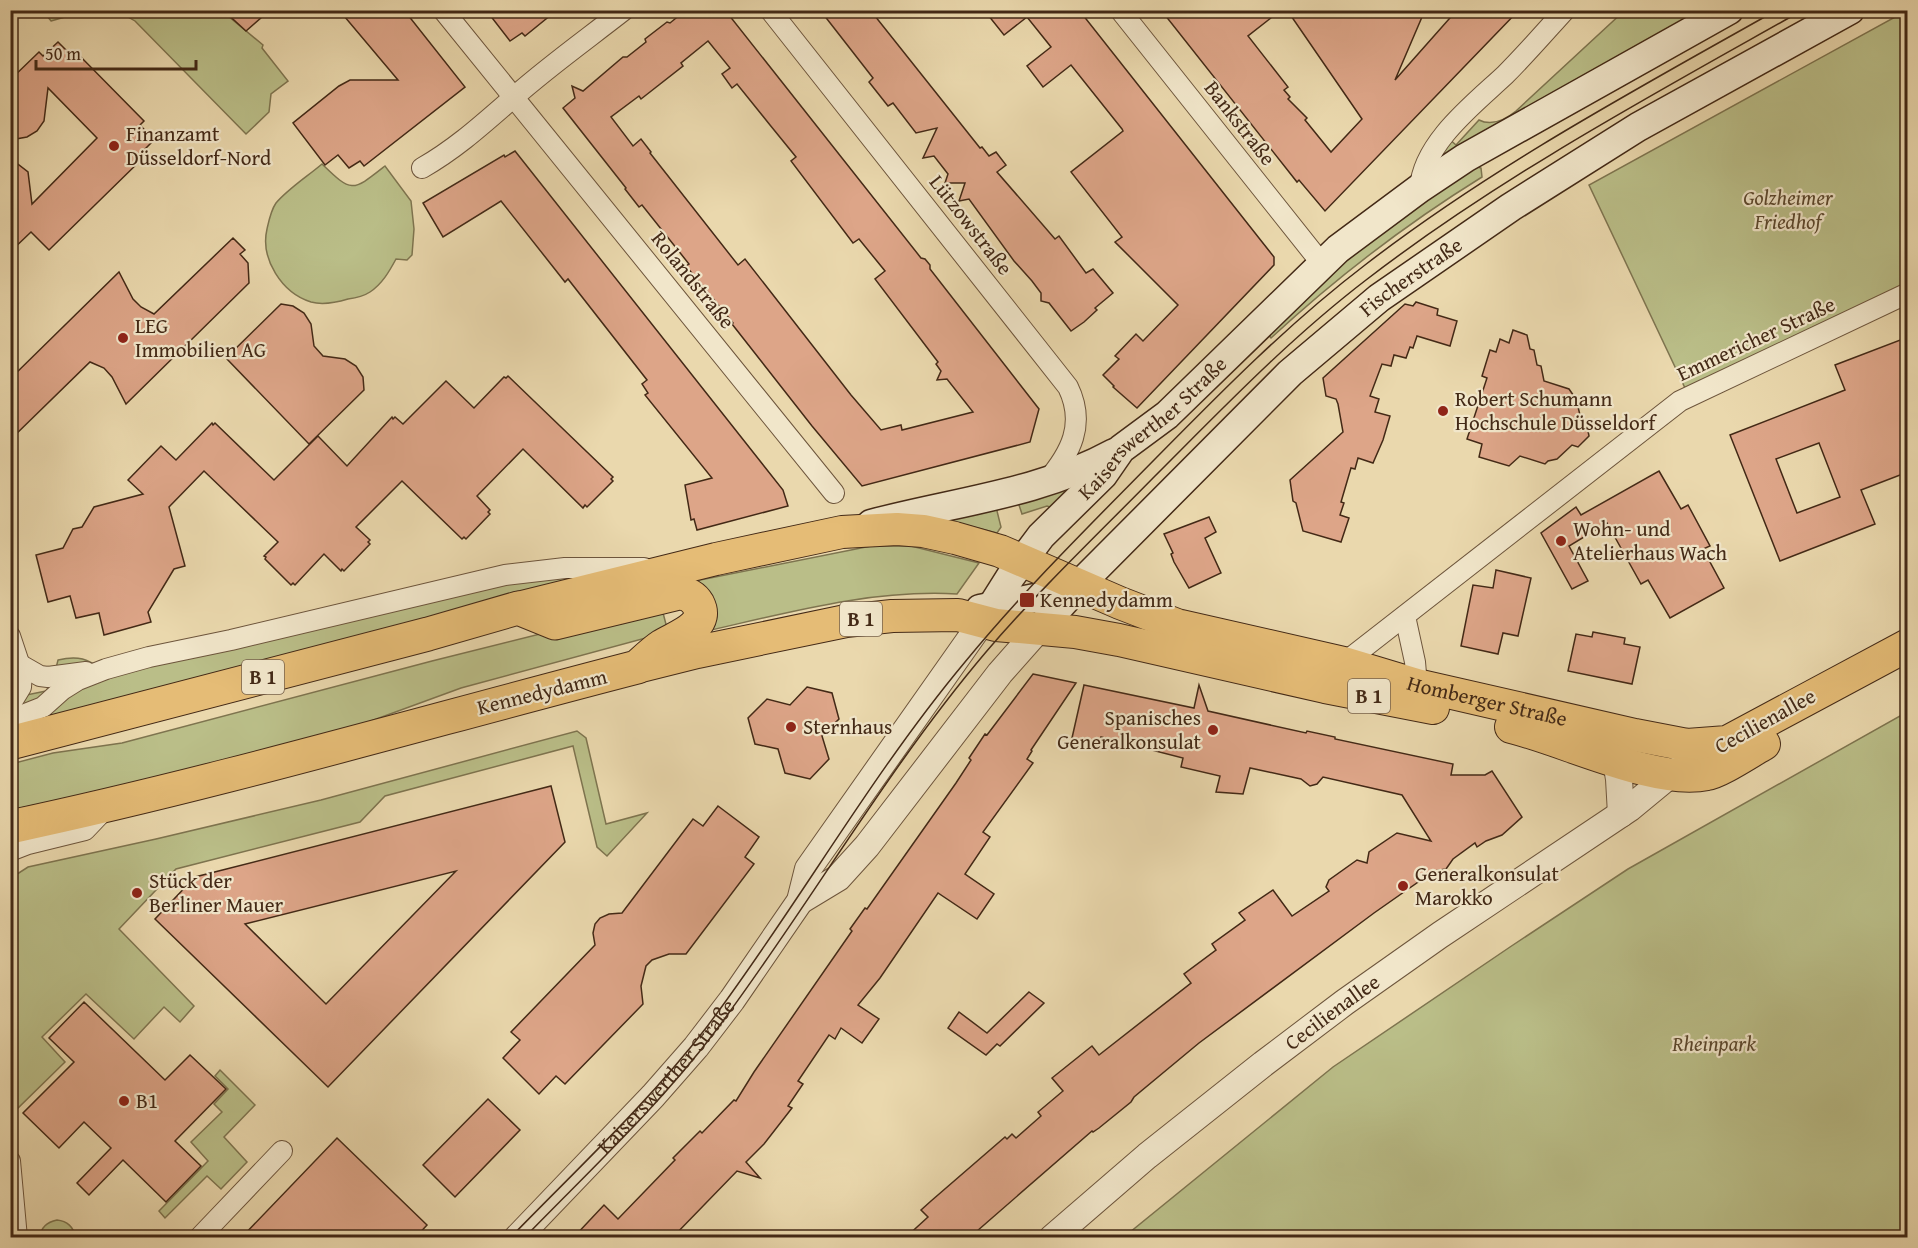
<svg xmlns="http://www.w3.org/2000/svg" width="1918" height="1248" font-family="'Gentium Book Plus',serif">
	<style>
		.green { fill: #babe88; stroke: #7e744f; stroke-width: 1.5 }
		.building { fill: #dda588; stroke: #432916; stroke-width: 1.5; fill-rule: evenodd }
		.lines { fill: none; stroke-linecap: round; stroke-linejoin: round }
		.minor-casing { stroke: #6d553c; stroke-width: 22 }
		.tertiary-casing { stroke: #6d553c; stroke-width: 28 }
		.secondary-casing { stroke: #432916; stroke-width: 31 }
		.primary-casing { stroke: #432916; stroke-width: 34 }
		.trunk-casing { stroke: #432916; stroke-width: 35 }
		.minor { stroke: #f1e6ca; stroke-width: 20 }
		.tertiary { stroke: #f1e6ca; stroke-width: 26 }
		.secondary { stroke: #f1e6ca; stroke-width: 28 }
		.primary { stroke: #e5bc76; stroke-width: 32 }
		.trunk { stroke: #e5bc76; stroke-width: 33 }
		.tram { stroke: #432916; stroke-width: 1.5 }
		.poi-dot { fill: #8f2418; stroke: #f1e6ca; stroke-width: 2 }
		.labels { text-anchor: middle; stroke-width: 4.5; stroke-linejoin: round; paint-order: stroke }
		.shield { fill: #f1e6ca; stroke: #77624c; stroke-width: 1.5 }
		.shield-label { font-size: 20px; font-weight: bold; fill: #432916 }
		.street-label { font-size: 21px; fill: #432916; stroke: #f1e6ca }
		.poi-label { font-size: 21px; fill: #432916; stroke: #f1e6ca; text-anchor: start }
		.park-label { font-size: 21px; font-style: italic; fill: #5b472d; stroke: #f1e6ca }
	</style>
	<rect width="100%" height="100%" fill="#ead8ad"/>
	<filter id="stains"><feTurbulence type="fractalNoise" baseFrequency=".00333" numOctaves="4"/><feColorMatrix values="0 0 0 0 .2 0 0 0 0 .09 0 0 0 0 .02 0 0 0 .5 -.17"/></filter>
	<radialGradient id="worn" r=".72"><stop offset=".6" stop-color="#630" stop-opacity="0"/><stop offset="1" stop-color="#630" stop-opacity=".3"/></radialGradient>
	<g class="green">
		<path d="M43,11H222L263,45L262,48L288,81L271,94L269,112L246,134L135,21C111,5 77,13 51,21Z"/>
		<path d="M1624,11H1703L1440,158V153L1449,139L1456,145L1479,120C1491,126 1505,120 1516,111Z"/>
		<path d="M1906,11H1907V284L1685,388L1589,185Z"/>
		<path d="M322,164C352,193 352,192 385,166L411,201L414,229L412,255L407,260L396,259C389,272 382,284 370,292C364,296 356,298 348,299C338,302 322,305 311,302C282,293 260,259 267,229C269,220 271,210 276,203C289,188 308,176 322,164Z"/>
		<path d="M1474,166L1481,168L1482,177C1406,224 1337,277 1271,338L1267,333L1365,243Z"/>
		<path d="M1071,487L1053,508L1047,506L1022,514L1018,502Z"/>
		<path d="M996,507L1001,527L997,533L954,522L953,516Z"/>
		<path d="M871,546H911L979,563L957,594C869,589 783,614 698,633L680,584Z"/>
		<path d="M559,574L573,578L303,652L41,721H21V696L46,691L53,680L58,660C82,654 89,661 109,673L403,602Z"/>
		<path d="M648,607L662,609L668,632L461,688L360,725L103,791L11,810V764L53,753L122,743L432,661Z"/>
		<path d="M1907,712V1237H1124L1333,1067L1510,947L1628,869Z"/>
		<path d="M577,731L586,738L606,824L647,813L607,856L597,847L573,746L385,796L360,822L176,869L119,929L194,1006L180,1022L164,1007L134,1039L86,994L42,1037L65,1062L18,1108L11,1105V878L28,867L156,839L321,800Z"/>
		<path d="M220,1070L255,1105L224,1137L247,1162L221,1189L207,1176L165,1218L159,1211L208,1161L191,1142L222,1112L214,1104L228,1089L215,1076Z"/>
		<path d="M57,1220C67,1221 74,1227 75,1237H40C41,1227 47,1222 57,1220Z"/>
	</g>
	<g class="building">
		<path d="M223,10H270L246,31Z"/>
		<path d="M339,10H404L465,87L364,166L360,161L349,168L338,155L325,165L293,123L339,86L350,80H398Z"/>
		<path d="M486,10H557L525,36L522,33L510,41Z"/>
		<path d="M686,10H725L921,258L925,259L930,265V269L1039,409L1030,442L862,486L812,426L732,324L733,323L720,307L686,266L689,264L642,205L639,207L625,189L626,188L563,108L575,98L572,86L583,91L623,57H627L646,42L645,39L667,22L670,23ZM708,41L730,68L722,74L732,88L737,84L770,125L796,157L791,161L853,243L859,239L885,271L875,279L938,362L936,364L941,371L937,380L947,379L973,412L902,430L901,425L881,430L851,395L745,259L738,265L650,153L651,152L641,139L633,146L611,117L639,96L641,99L683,66L681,63Z"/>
		<path d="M820,10L871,11L980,148L982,147L989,156L996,152L1006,165L997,172L1055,239L1059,236L1086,273L1093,269L1113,293L1095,308L1097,310L1084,322L1071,331L1049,303L1041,301V293L1032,281L1014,261L969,199L959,201L965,183H945L948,174L934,156L923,158L937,128L916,133L893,103L888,106L869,82L873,78Z"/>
		<path d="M984,10H1079L1274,257V265L1137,408L1113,387L1114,386L1103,375L1119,359L1115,356L1136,334L1143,341L1178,305L1115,242L1122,237L1071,172L1123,131L1122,129L1071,65L1043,87L1027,66L1051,47L1027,17L1004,35Z"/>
		<path d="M1161,10H1281L1248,36L1288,87L1284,90L1290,97L1288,99L1307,118L1305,120L1331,152L1362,119L1287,10H1425L1395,80L1457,10H1519L1325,211L1299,180L1297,182Z"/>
		<path d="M58,42L72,56L76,52L144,121L140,125L154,140L140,154L143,158L49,250L31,232L10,252V158L28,172L32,204L97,138L48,88L44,121L37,131L27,137L10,140V80L39,52L43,56Z"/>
		<path d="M515,151L783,490L788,506L697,530L694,519L691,520L685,485L712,478L645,395L648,393L642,384L647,380L568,279L565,282L501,201L443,237L423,203L504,155L505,157Z"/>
		<path d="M233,238L245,250L240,254L248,263L249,283L126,404L112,377L104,368L90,362L10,440V379L119,272L133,299L141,307L154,314Z"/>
		<path d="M1416,302L1438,309L1437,315L1457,321L1450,346L1417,336L1413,348L1410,347L1406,358L1394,355L1391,366L1382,364L1370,396L1379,399L1375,412L1390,416L1383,440L1373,463L1358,458L1355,469L1351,468L1341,502L1344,503L1340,515L1349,518L1341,542L1303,531L1296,503L1293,501L1290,480L1343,432L1338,404L1336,399L1326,396L1323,378L1405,304L1413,306Z"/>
		<path d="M281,304L293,306L304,313L311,324L314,346L323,356L345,359L356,366L363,377L364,390L309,444L226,358Z"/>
		<path d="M1513,330L1527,335L1530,349L1534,350L1537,365L1541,366L1544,381L1569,389L1576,399L1581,419L1586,421L1589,436L1578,447L1572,445L1557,459L1548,461L1545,464L1520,456L1509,466L1479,457L1482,444L1467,439L1487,378L1482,376L1490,350L1496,352L1500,339L1509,343Z"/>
		<path d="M1908,337V472L1861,490L1875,524L1780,561L1730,435L1845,390L1835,365ZM1819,443L1840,497L1797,513L1776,459Z"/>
		<path d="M508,376L613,477L611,479L613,481L587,507L585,505L583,508L523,449L477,496L490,510L488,512L490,514L466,539L464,537L462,539L402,481L356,527L370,540L368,542L370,544L344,571L342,569L341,571L324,554L295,585L293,583L291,585L265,559L266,557L264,556L278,542L204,471L169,507L185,566L174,569L148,612L151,622L104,635L99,613L76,618L70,596L48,602L36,555L63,548L73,529L82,527L94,507L143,494L128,480L161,446L176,460L212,423L213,425L215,423L274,480L318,436L347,466L392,417L393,419L395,417L403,424L446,381L474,408L504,377L506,378Z"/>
		<path d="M1659,471L1681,509L1688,505L1710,546L1703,549L1724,588L1670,618L1648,580L1641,584L1607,523L1569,546L1588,581L1572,589L1541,533L1576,507L1581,515Z"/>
		<path d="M1209,517L1216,532L1205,538L1221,573L1189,588L1174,562L1171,554L1173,553L1164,534Z"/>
		<path d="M1496,570L1531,578L1518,636L1503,633L1498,654L1461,646L1473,585L1493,588Z"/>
		<path d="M1593,632L1625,638L1624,644L1640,647L1632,684L1568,671L1576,634L1592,637Z"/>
		<path d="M1033,674L1076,683L1031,750L1032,751L1027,759L1033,763L983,832L990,837L965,874L994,894L977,919L938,893L880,978L858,1005L879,1019L862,1043L841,1028L835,1039L829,1035L798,1081L803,1084L788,1106L792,1108L764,1144L746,1162L760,1178L737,1171L672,1238H573L604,1205L618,1219L675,1160L673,1158L700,1131L702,1133L734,1100L736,1101L754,1072L852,931L850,929L865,908L867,909L956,783L971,760L969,758L985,734L987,735Z"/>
		<path d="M1084,685L1194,708L1199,685L1208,711L1306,733L1307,731L1335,737V739L1453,764L1451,775H1485L1492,771L1522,817L1502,835L1486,841L1477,847L1475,843L1453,859L1446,869L1434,871L1374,913L1199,1043L1134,1097L1131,1102L1099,1128L1093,1132L1092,1131L969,1238H905L928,1217L921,1210L931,1201L1005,1137L1007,1139L1012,1134L1016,1138L1041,1116L1038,1112L1063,1091L1052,1078L1092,1046L1099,1055L1191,983L1184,974L1216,950L1212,944L1245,920L1239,913L1273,890L1292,916L1329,891L1326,887L1329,880L1357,860L1367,863L1369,852L1397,833L1431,841L1402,795L1323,777L1317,784L1310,786L1301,779L1250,768L1243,794L1216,792L1220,776L1181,767L1183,758L1101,737L1100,744L1072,738Z"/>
		<path d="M807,687L832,693L839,719L822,736L829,759L810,779L785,773L778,749L755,744L748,718L767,699L790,705Z"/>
		<path d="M551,786L565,842L328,1087L155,919L195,877ZM456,871L326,1004L245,924Z"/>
		<path d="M718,806L759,837L745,857L754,864L686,954H669L652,960L646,966L641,986L643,1004L565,1084L556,1076L539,1094L503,1058L520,1040L511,1032L595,945L593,933L595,924L600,918L609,914L622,913L693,819L703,826Z"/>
		<path d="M1029,992L1044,1003L1000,1046L997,1044L986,1055L948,1028L959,1012L987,1033Z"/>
		<path d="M84,1002L165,1080L190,1055L226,1089L175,1141L201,1166L166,1202L123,1160L89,1195L77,1183L111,1148L84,1122L59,1148L23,1113L74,1062L49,1038Z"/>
		<path d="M488,1099L520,1130L455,1197L423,1165Z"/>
		<path d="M337,1138L427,1225L415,1238H241Z"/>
	</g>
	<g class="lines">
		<g class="minor-casing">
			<g id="minor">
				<path d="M443,10L834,493"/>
				<path d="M770,10L1068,387C1086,424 1071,453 1046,482"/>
				<path d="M1120,10L1322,264"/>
				<path d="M422,168C457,148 484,123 514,97C549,66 587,39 624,10"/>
				<path d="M1420,188C1423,143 1474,104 1505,75C1526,54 1545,32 1565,10"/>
				<path d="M1405,616L1415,662L1417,685"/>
				<path d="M10,636L22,672L21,687L10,705"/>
				<path d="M1344,663L1680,401L1908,293"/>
				<path d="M19,664L40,676L48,677L86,672"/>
				<path d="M10,720L43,707L62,690L78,680L106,669L149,657L231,640L505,575L565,568H644"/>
				<path d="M10,851L28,844L85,830L106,808"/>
				<path d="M10,1161L17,1238"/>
				<path d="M199,1238L282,1151"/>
			</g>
		</g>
		<g class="tertiary-casing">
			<g id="tertiary">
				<path d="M1616,761L1619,779L1621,814"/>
				<path d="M800,901L838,878L867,846L1000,673L1039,629"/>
				<path id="s1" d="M517,1238L653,1096L696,1047L732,1000L800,901L808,869L982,622"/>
				<path id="s2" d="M1052,1238L1147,1156L1263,1064L1345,1002L1440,935L1630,808L1670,775L1681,768"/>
			</g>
		</g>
		<g class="secondary-casing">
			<g id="secondary">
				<path d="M871,524C953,502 1039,494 1114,453"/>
				<path d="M980,609L1055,594L1077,586"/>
				<path id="s3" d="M982,622L1011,576L1041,536L1103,475L1121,449L1167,415L1338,249L1420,188L1465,158L1729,10"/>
				<path id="s4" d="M1039,629L1079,585L1290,373L1379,298L1511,207L1638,127L1850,10"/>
			</g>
		</g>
		<g class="primary-casing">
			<g id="primary">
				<path id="s5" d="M518,608L716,559L842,532L897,529L923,531L955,538L1000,551L1120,603L1177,625L1344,663L1417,685L1635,735L1687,745L1727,742L1908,645"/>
				<path d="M637,667L697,652L846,621L892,616L958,615L996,625L1075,632L1119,640L1325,687L1433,708"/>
				<path d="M1511,727C1565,740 1655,785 1707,774C1720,772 1751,751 1764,744"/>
			</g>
		</g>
		<g class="trunk-casing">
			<path id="trunk" d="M10,743L428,634L518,608L555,623L679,593C687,593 694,597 698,604C710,627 676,637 662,646C653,652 645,660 637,667C428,721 221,782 10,827"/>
		</g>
		<use href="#minor" class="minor"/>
		<use href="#tertiary" class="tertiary"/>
		<use href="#secondary" class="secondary"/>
		<use href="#primary" class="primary"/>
		<use href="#trunk" class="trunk"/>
		<g class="tram">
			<path d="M510,1238C577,1169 648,1103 706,1028C796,909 869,777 965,662C1024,590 1090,525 1155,459C1222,391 1289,323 1365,265C1493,166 1637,89 1777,10"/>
			<path d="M524,1238C589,1171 658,1107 714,1033C808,908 885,771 986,652C1039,590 1098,534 1155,476C1223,408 1289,339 1366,280C1501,176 1654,94 1803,10"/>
		</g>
	</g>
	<g class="poi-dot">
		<circle cx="114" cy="146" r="6"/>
		<circle cx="123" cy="338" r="6"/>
		<circle cx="1443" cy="411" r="6"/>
		<circle cx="1561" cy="541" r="6"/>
		<rect x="1019" y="592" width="16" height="16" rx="3"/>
		<circle cx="791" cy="727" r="6"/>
		<circle cx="1213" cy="730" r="6"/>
		<circle cx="1403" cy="886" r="6"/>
		<circle cx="137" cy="893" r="6"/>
		<circle cx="124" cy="1101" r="6"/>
	</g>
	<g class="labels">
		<g class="shield">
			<rect x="840" y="602" width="42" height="34" rx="4.5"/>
			<rect x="242" y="660" width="42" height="34" rx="4.5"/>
			<rect x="1348" y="679" width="42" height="34" rx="4.5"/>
		</g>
		<g class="shield-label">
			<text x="861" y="626">B 1</text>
			<text x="263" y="684">B 1</text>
			<text x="1369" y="703">B 1</text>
		</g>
		<g class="street-label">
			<text transform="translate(1240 123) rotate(52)" y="7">Bankstraße</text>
			<text transform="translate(971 225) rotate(52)" y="7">Lützowstraße</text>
			<text dy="7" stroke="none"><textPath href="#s4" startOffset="513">Fischerstraße</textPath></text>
			<text transform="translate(693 280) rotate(51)" y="7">Rolandstraße</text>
			<text transform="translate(1756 339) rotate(-25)" y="7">Emmericher Straße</text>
			<text dy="7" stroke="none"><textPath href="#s3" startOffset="260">Kaiserswerther Straße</textPath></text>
			<text transform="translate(542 692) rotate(-14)" y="7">Kennedydamm</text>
			<text dy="7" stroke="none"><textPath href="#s5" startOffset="1005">Homberger Straße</textPath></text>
			<text transform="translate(1765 721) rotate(-29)" y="7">Cecilienallee</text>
			<text dy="7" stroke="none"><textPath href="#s2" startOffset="360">Cecilienallee</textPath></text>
			<text dy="7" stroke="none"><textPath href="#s1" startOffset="220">Kaiserswerther Straße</textPath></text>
		</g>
		<g class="poi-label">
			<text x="126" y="141">Finanzamt<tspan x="126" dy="24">Düsseldorf-Nord</tspan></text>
			<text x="135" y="333">LEG<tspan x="135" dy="24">Immobilien AG</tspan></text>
			<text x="1455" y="406">Robert Schumann<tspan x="1455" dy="24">Hochschule Düsseldorf</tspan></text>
			<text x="1573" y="536">Wohn- und<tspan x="1573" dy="24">Atelierhaus Wach</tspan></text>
			<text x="1040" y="607">Kennedydamm</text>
			<text x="1201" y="725" text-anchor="end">Spanisches<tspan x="1201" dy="24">Generalkonsulat</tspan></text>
			<text x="803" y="734">Sternhaus</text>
			<text x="1415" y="881">Generalkonsulat<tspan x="1415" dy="24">Marokko</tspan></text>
			<text x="149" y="888">Stück der<tspan x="149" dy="24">Berliner Mauer</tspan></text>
			<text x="136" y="1108">B1</text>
		</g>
		<g class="park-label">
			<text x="1788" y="205">Golzheimer<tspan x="1788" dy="24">Friedhof</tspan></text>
			<text x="1714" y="1051">Rheinpark</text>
		</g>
	</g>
	<rect width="1918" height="1248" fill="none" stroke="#ead8ad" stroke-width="36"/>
	<rect x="12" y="12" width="1894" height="1224" fill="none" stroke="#432916" stroke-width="3"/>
	<rect x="18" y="18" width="1882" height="1212" fill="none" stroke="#432916" stroke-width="1.5"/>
	<path d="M36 60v9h160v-9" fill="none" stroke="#432916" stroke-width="3"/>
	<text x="45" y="60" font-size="18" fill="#432916" stroke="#f1e6ca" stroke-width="4.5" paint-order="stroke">50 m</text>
	<rect width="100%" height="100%" filter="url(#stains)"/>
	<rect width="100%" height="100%" fill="url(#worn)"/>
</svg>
